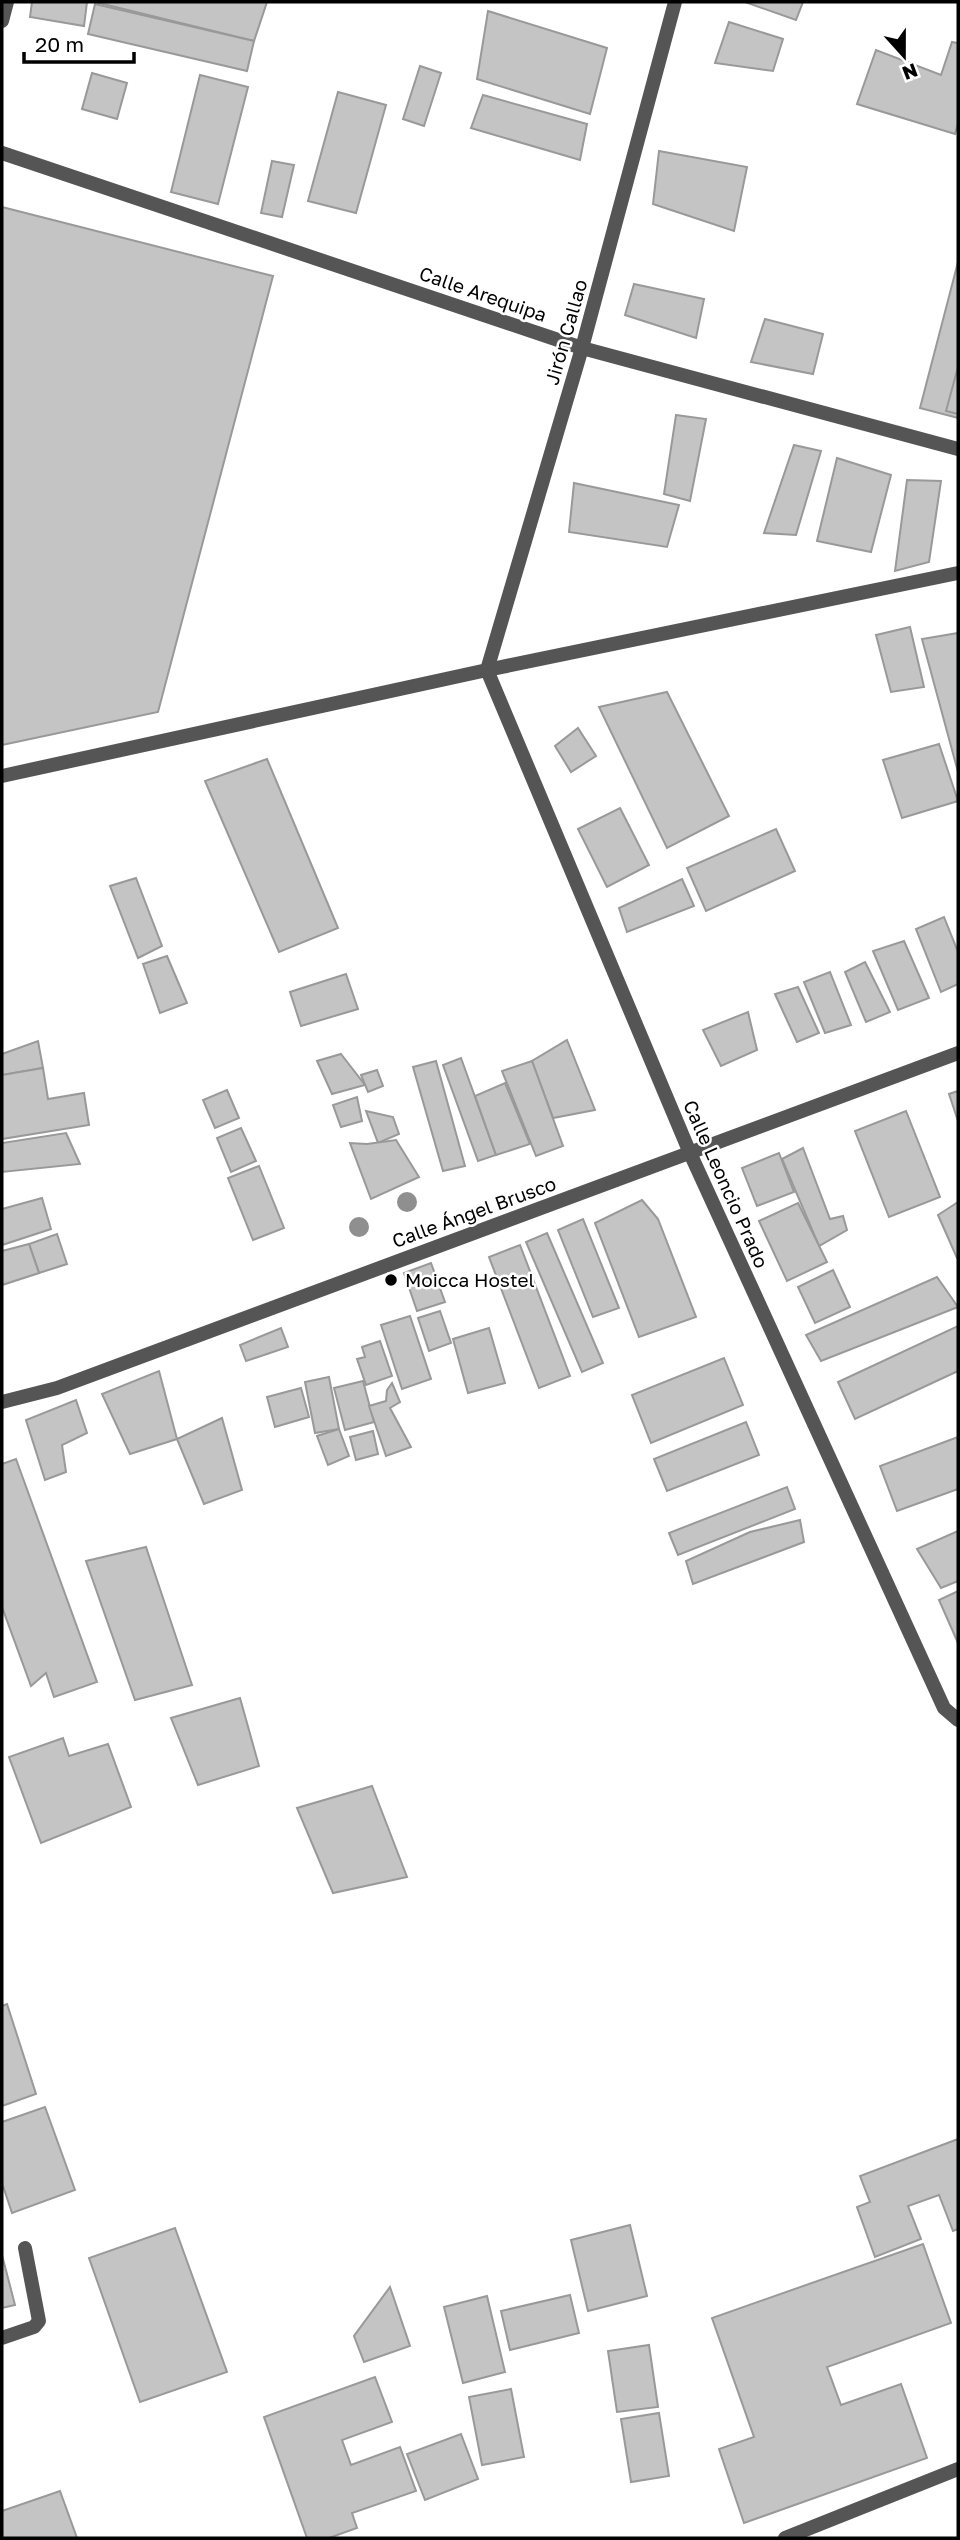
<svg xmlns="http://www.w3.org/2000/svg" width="960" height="2540" font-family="'Golos Text',sans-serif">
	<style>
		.building { fill: #c4c4c4; stroke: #999; stroke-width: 2 }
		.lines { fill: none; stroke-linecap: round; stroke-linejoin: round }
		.service { stroke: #555; stroke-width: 14 }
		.minor { stroke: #555; stroke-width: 14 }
		.tree { fill: #8f8f8f }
		.poi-dot { fill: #000; stroke: #fff; stroke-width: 2.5 }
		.labels { text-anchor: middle; stroke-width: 5; stroke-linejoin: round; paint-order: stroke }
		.street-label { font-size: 19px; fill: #000; stroke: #fff }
		.poi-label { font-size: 19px; fill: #000; stroke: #fff; text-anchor: start }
	</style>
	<rect width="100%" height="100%" fill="#fff"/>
	<g class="building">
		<path d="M32,2H87L84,26L30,17Z"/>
		<path d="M95,2H267L254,41Z"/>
		<path d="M745,2H803L796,20Z"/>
		<path d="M95,4L254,41L247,71L88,34Z"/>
		<path d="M488,11L607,48L590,114L477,79Z"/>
		<path d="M729,22L783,39L773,71L715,63Z"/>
		<path d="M952,42L958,43V123L955,134L857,104L876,50L941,75Z"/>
		<path d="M420,66L441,73L424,126L403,119Z"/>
		<path d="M92,73L127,83L117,119L82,109Z"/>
		<path d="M200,75L248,87L218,204L171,192Z"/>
		<path d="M338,92L386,105L356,213L308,201Z"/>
		<path d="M483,95L587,124L580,160L471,128Z"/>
		<path d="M659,151L747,167L734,231L653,204Z"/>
		<path d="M272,161L294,165L282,217L261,213Z"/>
		<path d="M2,207L273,276L158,712L2,745Z"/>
		<path d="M958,262V418L920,408Z"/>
		<path d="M634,284L704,299L696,338L625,315Z"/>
		<path d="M765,319L823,334L813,374L751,362Z"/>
		<path d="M958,367V414L946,411Z"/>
		<path d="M676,415L706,419L690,501L664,494Z"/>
		<path d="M794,445L821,451L796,535L764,533Z"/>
		<path d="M837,458L891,475L871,552L817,541Z"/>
		<path d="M907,480L941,481L929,562L895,571Z"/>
		<path d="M574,483L679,505L667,547L569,532Z"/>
		<path d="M910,627L924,687L891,692L876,635Z"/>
		<path d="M958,633V772L922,639Z"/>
		<path d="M667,692L729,816L667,848L599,707Z"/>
		<path d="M578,728L596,756L571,772L555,746Z"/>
		<path d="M939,744L958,801L902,818L883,760Z"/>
		<path d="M267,759L338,928L279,952L205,781Z"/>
		<path d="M620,808L649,865L607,887L578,829Z"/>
		<path d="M776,829L795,871L706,911L687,868Z"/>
		<path d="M136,878L162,946L138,958L110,886Z"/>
		<path d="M682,879L694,906L627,932L619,908Z"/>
		<path d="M944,917L958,952V984L941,992L916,929Z"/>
		<path d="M904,941L929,998L898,1010L873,951Z"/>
		<path d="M167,956L187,1003L160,1013L143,964Z"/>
		<path d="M865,962L890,1012L866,1022L845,972Z"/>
		<path d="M830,972L851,1025L825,1033L804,982Z"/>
		<path d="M346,974L358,1009L301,1026L290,992Z"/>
		<path d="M798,987L819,1033L797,1042L775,994Z"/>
		<path d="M748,1012L757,1050L721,1066L703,1030Z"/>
		<path d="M567,1040L595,1110L553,1118L532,1061Z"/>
		<path d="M38,1041L43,1068L2,1075V1054Z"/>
		<path d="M341,1054L365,1085L332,1094L317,1061Z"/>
		<path d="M461,1058L496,1155L478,1161L443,1065Z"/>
		<path d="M436,1061L465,1166L443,1171L413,1067Z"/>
		<path d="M532,1061L563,1146L536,1156L502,1071Z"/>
		<path d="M43,1068L48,1099L84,1093L89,1125L2,1139V1075Z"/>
		<path d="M377,1070L383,1086L368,1092L361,1075Z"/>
		<path d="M505,1083L530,1144L496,1155L475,1096Z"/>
		<path d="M227,1090L239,1118L215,1128L203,1100Z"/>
		<path d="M958,1091V1121L949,1094Z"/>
		<path d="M357,1097L362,1121L341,1127L333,1105Z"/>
		<path d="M366,1111L393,1117L399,1134L378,1143Z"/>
		<path d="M906,1111L940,1197L889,1217L855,1131Z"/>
		<path d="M241,1128L256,1161L231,1172L217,1138Z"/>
		<path d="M66,1133L80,1164L2,1172V1143Z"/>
		<path d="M396,1140L419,1177L371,1199L350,1143L367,1144Z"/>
		<path d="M803,1148L830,1219L843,1216L847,1230L819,1246L782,1159Z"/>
		<path d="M779,1153L794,1192L757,1206L742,1168Z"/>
		<path d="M259,1166L284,1228L253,1240L228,1178Z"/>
		<path d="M42,1198L51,1229L2,1245V1209Z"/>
		<path d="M642,1200L658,1219L696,1317L639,1337L595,1223Z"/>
		<path d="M958,1202V1258H957L938,1215Z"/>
		<path d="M798,1203L827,1262L787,1281L759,1221Z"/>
		<path d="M583,1219L619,1308L593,1317L558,1230Z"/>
		<path d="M547,1233L603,1363L582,1372L526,1242Z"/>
		<path d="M57,1234L67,1264L39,1273L29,1244Z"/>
		<path d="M29,1244L39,1273L2,1285V1251Z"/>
		<path d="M520,1245L570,1376L539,1388L489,1257Z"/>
		<path d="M431,1263L445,1302L417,1311L404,1273Z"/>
		<path d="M833,1270L850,1307L815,1323L798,1287Z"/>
		<path d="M937,1277L958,1307L821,1361L806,1335Z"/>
		<path d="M440,1311L451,1343L429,1351L418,1318Z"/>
		<path d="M410,1316L431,1379L402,1389L381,1325Z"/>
		<path d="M958,1326V1371L855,1419L838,1382Z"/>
		<path d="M281,1328L288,1347L246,1361L240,1345Z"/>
		<path d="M489,1328L505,1383L468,1393L453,1339Z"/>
		<path d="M380,1341L392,1376L366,1385L357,1359L365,1357L362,1347Z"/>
		<path d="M724,1358L743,1405L651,1443L632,1395Z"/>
		<path d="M159,1371L177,1439L130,1454L102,1394Z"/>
		<path d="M329,1377L339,1429L315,1433L305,1382Z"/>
		<path d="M363,1381L374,1422L345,1430L334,1388Z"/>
		<path d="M392,1383L400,1402L390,1408L411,1447L386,1456L369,1406L386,1401L387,1390Z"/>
		<path d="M301,1388L309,1417L275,1427L267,1397Z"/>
		<path d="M76,1400L87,1433L62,1445L66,1472L45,1480L26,1420Z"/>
		<path d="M222,1418L242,1490L204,1504L177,1439Z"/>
		<path d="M746,1422L759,1455L667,1491L654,1459Z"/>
		<path d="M339,1429L349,1456L328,1465L317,1436Z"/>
		<path d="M373,1431L378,1454L356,1460L350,1437Z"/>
		<path d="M958,1437V1489L897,1511L880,1466Z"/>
		<path d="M16,1459L97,1682L54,1697L46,1673L31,1686L2,1607V1464Z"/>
		<path d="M787,1487L795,1509L678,1555L669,1533Z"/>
		<path d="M800,1520L804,1542L693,1584L686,1561L750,1532Z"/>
		<path d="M958,1531V1581L941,1588L917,1549Z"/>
		<path d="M146,1547L192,1685L135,1700L86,1561Z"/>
		<path d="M958,1591V1643L939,1600Z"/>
		<path d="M240,1698L259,1766L198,1785L171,1718Z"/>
		<path d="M63,1738L69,1756L108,1744L131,1807L41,1843L9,1757Z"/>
		<path d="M372,1786L407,1877L333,1893L297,1808Z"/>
		<path d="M7,2004L36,2094L2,2106V2006Z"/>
		<path d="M45,2107L75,2190L12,2213L2,2183V2122Z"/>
		<path d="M958,2139V2229L953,2231L939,2195L908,2206L921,2239L875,2257L857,2207L870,2202L860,2176Z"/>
		<path d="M630,2225L647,2296L588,2311L571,2240Z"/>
		<path d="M175,2228L227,2372L140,2402L89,2258Z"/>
		<path d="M923,2244L951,2323L827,2367L841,2405L901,2384L927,2458L744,2523L719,2449L754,2437L712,2318Z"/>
		<path d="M2,2255L15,2305L2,2308Z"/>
		<path d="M390,2287L410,2346L364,2362L354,2336Z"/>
		<path d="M570,2295L579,2333L510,2350L501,2311Z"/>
		<path d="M487,2296L505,2372L463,2383L444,2307Z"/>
		<path d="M649,2345L658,2407L617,2412L608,2351Z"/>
		<path d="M375,2377L392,2422L342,2440L351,2465L400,2447L416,2491L352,2513L357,2528L329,2538H307L264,2417Z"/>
		<path d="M511,2389L524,2457L482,2465L469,2397Z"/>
		<path d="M659,2413L669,2476L631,2482L621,2419Z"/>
		<path d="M461,2434L478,2479L425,2500L407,2454Z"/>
		<path d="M60,2491L77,2538H2V2511Z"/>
	</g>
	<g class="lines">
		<g class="service">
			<path d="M2,2338L34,2327L39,2321L25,2248"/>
			<path d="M785,2538L958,2469"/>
		</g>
		<g class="minor">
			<path d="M675,2L582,348L487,670L690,1153L944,1708L958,1720"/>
			<path d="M2,21L7,2"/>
			<path d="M2,153L582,348L958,449"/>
			<path d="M2,776L487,670L958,573"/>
			<path d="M2,1402L57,1388L958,1053"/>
		</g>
	</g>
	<g class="tree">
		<circle cx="407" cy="1202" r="10"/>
		<circle cx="359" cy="1227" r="10"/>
	</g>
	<circle class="poi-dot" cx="391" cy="1280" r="7"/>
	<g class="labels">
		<g class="street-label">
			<text transform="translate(483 294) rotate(19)" y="7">Calle Arequipa</text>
			<text transform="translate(566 332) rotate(-74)" y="7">Jirón Callao</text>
			<text transform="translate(726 1184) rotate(66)" y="7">Calle Leoncio Prado</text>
			<text transform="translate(474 1212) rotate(-20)" y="7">Calle Ángel Brusco</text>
		</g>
		<g class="poi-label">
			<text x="405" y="1287">Moicca Hostel</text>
		</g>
	</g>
	<rect width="960" height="2540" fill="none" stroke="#000000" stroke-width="7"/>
	<g transform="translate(904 56) rotate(159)" stroke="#ffffff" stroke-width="5" paint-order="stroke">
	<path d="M0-5L12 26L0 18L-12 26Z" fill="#000000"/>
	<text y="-10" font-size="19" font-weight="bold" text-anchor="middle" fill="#000000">N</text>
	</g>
	<path d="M24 52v10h110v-10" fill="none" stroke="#000000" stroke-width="3.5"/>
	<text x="35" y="52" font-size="21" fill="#000000" stroke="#ffffff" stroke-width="5" paint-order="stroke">20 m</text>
</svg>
